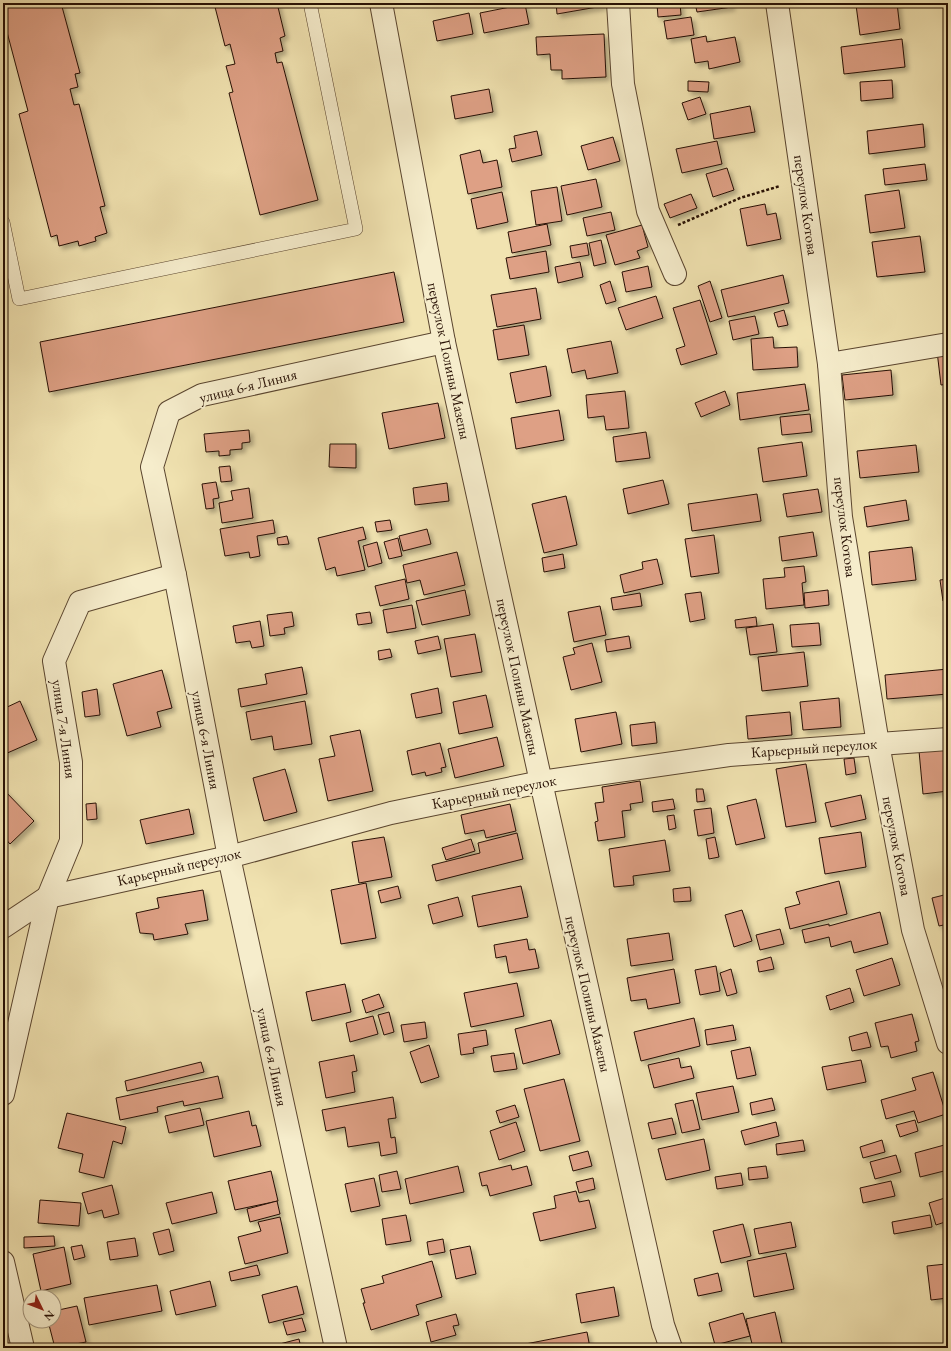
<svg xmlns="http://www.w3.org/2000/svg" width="951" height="1351" font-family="'EB Garamond',serif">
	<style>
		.building { fill: #dea085; stroke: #271004; filter: url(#shadow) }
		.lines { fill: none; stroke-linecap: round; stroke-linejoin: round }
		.service-casing { stroke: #5a452f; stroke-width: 14 }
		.minor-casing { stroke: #5a452f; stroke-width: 24 }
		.path { stroke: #271004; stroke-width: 2.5; stroke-dasharray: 3 2; stroke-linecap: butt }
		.service { stroke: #f6edcc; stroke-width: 13 }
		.minor { stroke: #f6edcc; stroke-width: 22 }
		.labels { text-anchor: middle; stroke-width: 4; stroke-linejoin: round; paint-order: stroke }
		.street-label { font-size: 15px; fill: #271004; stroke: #f6edcc }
	</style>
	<defs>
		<filter id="shadow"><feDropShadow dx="3.5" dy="3.5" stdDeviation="2" flood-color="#0004"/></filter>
	</defs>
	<rect width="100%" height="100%" fill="#f1e3b1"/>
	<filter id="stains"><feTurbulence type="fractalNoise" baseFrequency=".005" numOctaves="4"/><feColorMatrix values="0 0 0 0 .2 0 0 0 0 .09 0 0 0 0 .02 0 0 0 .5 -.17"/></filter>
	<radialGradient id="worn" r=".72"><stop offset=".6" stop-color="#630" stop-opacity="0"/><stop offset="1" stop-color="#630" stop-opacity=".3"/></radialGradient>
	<g class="building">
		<path d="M3,3H61L80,73L75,74L78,87L70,89L74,105L79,104L105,206L100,207L107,233L95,237L96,241L79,246L78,241L59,246L57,235L51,237L19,114L28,111L3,17Z"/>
		<path d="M214,3H277L285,36L280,38L283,51L275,53L277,63L282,62L318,200L260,215L229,93L233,92L226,66L235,64L230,44L225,46Z"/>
		<path d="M556,3H603V6L557,14Z"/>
		<path d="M668,3H680L681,15L658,17L657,4Z"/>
		<path d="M695,3H731L732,7L697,12Z"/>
		<path d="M873,3H897L900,29L860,35L856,5Z"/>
		<path d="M525,4L529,24L484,33L480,13Z"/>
		<path d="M469,13L473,34L437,41L433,21Z"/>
		<path d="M691,17L694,35L667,39L664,21Z"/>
		<path d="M604,34L606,77L562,79V70H551L550,54L537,55L536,37Z"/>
		<path d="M706,36L707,42L735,37L740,62L709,69L708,61L695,63L691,39Z"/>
		<path d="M902,39L905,67L844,74L841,47Z"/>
		<path d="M892,80L893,98L861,101L860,82Z"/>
		<path d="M688,81L709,82L708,92L688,91Z"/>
		<path d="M489,89L493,112L455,119L451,96Z"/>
		<path d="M700,97L706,114L688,120L682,103Z"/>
		<path d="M750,106L755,132L714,139L710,114Z"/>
		<path d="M923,124L925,147L869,154L867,131Z"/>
		<path d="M537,131L542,155L512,162L509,149L516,148L514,136Z"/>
		<path d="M613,137L620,161L588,170L581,146Z"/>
		<path d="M717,141L722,164L682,173L676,149Z"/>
		<path d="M480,150L483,163L497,160L502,187L468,194L460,155Z"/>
		<path d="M925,164L927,180L885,185L883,169Z"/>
		<path d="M727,168L734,190L713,197L706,174Z"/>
		<path d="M596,179L602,207L567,215L561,186Z"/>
		<path d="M557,187L562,221L536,225L531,191Z"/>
		<path d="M899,190L905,228L870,233L865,195Z"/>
		<path d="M502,192L508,222L477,229L471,199Z"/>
		<path d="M691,194L697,208L670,218L664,204Z"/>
		<path d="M765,204L767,215L776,213L781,239L747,246L740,209Z"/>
		<path d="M611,212L615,230L587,236L583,218Z"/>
		<path d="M547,224L551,245L512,253L508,232Z"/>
		<path d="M642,225L648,247L637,251L640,258L615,265L606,235Z"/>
		<path d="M920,236L925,272L877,277L872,242Z"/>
		<path d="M601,240L606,263L594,266L589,243Z"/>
		<path d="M587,243L589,255L572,258L570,246Z"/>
		<path d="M546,251L549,272L510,279L506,258Z"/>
		<path d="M580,262L583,277L558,283L555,267Z"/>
		<path d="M648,266L652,287L626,292L622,272Z"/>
		<path d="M394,272L404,322L49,392L40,342Z"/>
		<path d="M783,275L789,303L728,317L721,290Z"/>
		<path d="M610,281L616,301L606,304L600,285Z"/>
		<path d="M710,281L722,318L710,322L698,286Z"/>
		<path d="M536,288L541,319L497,327L491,295Z"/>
		<path d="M656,296L663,318L626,330L618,308Z"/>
		<path d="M700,300L717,354L681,365L676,349L685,346L673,308Z"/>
		<path d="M784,310L788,325L778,327L774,313Z"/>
		<path d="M755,316L759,334L733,340L729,321Z"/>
		<path d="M524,325L529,355L498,360L493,330Z"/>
		<path d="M773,337L774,348L797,347L798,367L753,370L751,339Z"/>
		<path d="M611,341L618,373L587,379L585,370L572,373L567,349Z"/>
		<path d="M948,350V384L941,385L937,351Z"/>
		<path d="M546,366L551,396L516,403L510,373Z"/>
		<path d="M891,370L893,395L845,400L842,375Z"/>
		<path d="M805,384L809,410L740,420L737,393Z"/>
		<path d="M625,391L629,428L606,430L604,416L588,418L586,395Z"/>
		<path d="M725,391L730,405L701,417L695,403Z"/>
		<path d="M438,403L445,438L389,449L382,413Z"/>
		<path d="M559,410L564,440L516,449L511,418Z"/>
		<path d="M810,414L812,432L782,435L780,417Z"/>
		<path d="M249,430L250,442L242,443V449L230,450V455L219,456V451L206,452L204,434Z"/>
		<path d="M646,432L650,458L616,462L613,437Z"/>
		<path d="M802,442L807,476L763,482L758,448Z"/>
		<path d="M330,444H356V468L329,467Z"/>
		<path d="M916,445L919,472L860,478L857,451Z"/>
		<path d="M230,466L232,481L221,482L219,467Z"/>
		<path d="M663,480L669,504L628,514L623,489Z"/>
		<path d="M216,482L219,498L213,499L214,508L206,509L202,484Z"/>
		<path d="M447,483L449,501L415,505L413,488Z"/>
		<path d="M249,488L253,518L222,523L219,503L233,500L231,491Z"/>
		<path d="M818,489L822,512L787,517L783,494Z"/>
		<path d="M757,494L761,521L692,531L688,504Z"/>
		<path d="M566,496L577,545L544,553L532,504Z"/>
		<path d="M906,500L909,520L867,527L864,507Z"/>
		<path d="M273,520L275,533L257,536L260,556L250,558L249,552L225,556L220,529Z"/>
		<path d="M390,520L392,530L377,532L375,522Z"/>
		<path d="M363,527L366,539L358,541L365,570L337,576L335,567L326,570L318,538Z"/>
		<path d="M427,529L431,544L403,551L399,536Z"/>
		<path d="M813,532L817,556L782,561L779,537Z"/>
		<path d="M714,535L719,573L691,577L685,539Z"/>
		<path d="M287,536L289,544L278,545L277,538Z"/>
		<path d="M398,538L402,556L389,559L384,542Z"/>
		<path d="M377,542L382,563L368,567L363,546Z"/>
		<path d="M912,547L916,580L872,585L869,552Z"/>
		<path d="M457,552L465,585L424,595L420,580L407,583L403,565Z"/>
		<path d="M563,554L565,568L544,572L542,558Z"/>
		<path d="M657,559L663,584L624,593L620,575L643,569L642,562Z"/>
		<path d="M804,566L806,582L802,583L804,605L766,609L763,579L785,577L784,568Z"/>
		<path d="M405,579L409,599L380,606L375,586Z"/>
		<path d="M948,579V601H943L940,580Z"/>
		<path d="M465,590L470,615L422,625L416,601Z"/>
		<path d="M828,590L829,605L805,608L804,593Z"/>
		<path d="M701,592L705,619L690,622L685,594Z"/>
		<path d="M640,593L642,606L613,610L611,598Z"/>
		<path d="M412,605L416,628L387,633L383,610Z"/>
		<path d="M600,606L606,635L574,642L568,612Z"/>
		<path d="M292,612L294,626L284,628L285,634L270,636L267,615Z"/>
		<path d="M370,612L372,623L358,625L356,614Z"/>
		<path d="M756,617L757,626L736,628L735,620Z"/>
		<path d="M260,621L264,646L252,648L250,641L236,643L233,626Z"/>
		<path d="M819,623L821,645L792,647L790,625Z"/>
		<path d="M773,624L777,652L750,655L746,628Z"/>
		<path d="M475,634L482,672L451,677L444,639Z"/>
		<path d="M438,636L441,649L418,654L415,641Z"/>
		<path d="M629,636L631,648L607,652L605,640Z"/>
		<path d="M592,643L602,682L571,690L563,657L575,654L573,648Z"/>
		<path d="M390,649L392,657L379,660L378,651Z"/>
		<path d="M804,652L808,686L762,691L758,657Z"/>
		<path d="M302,667L307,694L241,707L238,689L267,684L265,674Z"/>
		<path d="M948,669V694L887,699L885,675Z"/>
		<path d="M162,670L172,708L157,712L161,727L127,736L113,684Z"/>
		<path d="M438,688L442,713L416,718L411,694Z"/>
		<path d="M97,689L100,715L85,717L82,692Z"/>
		<path d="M486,695L493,727L459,734L453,702Z"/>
		<path d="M839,698L841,727L803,730L800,702Z"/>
		<path d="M20,701L37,740L5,754L3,749V709Z"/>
		<path d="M305,701L312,744L274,750L272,736L251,740L246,712Z"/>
		<path d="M616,712L622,744L581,752L575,719Z"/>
		<path d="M790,712L792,735L748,739L746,716Z"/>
		<path d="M655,722L657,743L632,746L630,725Z"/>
		<path d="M360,730L373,791L328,801L319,759L335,756L330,736Z"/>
		<path d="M497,737L504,766L455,778L448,749Z"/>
		<path d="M440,743L446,767L441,768L442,772L426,776L425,772L412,775L407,751Z"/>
		<path d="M948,749V791L923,794L919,751Z"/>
		<path d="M854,758L856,773L846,775L844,759Z"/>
		<path d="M806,764L816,822L786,827L776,769Z"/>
		<path d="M285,769L297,812L264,821L253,778Z"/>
		<path d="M640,781L643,802L630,804L631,810L622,811L625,837L598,841L595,822L598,821L595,803L604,802L602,787Z"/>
		<path d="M3,789L34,821L10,844L3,836Z"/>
		<path d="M696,789H703L705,801L697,802Z"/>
		<path d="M861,795L866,819L831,827L825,803Z"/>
		<path d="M673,799L675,809L653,812L652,802Z"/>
		<path d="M756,799L765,838L736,845L727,806Z"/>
		<path d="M96,803L97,819L87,820L86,804Z"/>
		<path d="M510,804L516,831L486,838L484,830L465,834L461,815Z"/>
		<path d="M711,808L714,833L698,836L694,810Z"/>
		<path d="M189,809L194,834L146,844L140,820Z"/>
		<path d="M674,815L676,828L669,830L667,816Z"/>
		<path d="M861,832L866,867L825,874L819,838Z"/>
		<path d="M517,833L523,859L436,881L432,865L480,853L478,843Z"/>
		<path d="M384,837L392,877L359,883L352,842Z"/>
		<path d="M715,837L719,857L709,859L706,839Z"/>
		<path d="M471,839L475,851L446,860L442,848Z"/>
		<path d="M665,840L670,871L633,876L634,885L614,887L609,849Z"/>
		<path d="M839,881L847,914L790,929L785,908L800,904L796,892Z"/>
		<path d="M366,883L376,938L341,944L331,890Z"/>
		<path d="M398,886L401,898L381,903L378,891Z"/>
		<path d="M521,886L528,917L478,927L472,896Z"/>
		<path d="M690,887L691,901L674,902L673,889Z"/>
		<path d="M203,890L208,920L185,924L188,934L154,940L153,934L140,933L136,913L159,908L157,898Z"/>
		<path d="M948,894V924L939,926L932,898Z"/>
		<path d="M458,897L463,916L433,924L428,905Z"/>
		<path d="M742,910L752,941L734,947L725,915Z"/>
		<path d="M880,912L888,944L854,953L851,941L831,947L829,937L805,943L802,930L829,924V926Z"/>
		<path d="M780,929L784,944L760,950L756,935Z"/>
		<path d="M669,933L673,960L631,966L627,939Z"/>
		<path d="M527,939L529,950L535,949L539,968L509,973L506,956L496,958L494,945Z"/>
		<path d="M771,957L774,969L759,972L757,961Z"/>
		<path d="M892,958L900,985L864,996L856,970Z"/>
		<path d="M716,966L720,991L700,995L695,970Z"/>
		<path d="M674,969L680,1003L648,1009L646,999L631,1001L627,978Z"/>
		<path d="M731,969L737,993L727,996L720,973Z"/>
		<path d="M517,983L524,1016L471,1027L464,993Z"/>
		<path d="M345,984L351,1012L312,1021L306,992Z"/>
		<path d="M850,988L854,1002L830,1010L826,996Z"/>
		<path d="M379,994L384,1007L366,1013L362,1000Z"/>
		<path d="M389,1012L394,1032L384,1035L378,1015Z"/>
		<path d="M912,1014L919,1041L915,1042L917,1051L891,1058L888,1046L881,1047L875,1023Z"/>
		<path d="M373,1016L378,1034L350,1042L346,1023Z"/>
		<path d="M694,1018L700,1046L641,1061L634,1032Z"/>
		<path d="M551,1020L560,1054L523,1064L515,1029Z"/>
		<path d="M425,1022L427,1038L404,1042L401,1025Z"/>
		<path d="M733,1025L736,1040L707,1045L705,1030Z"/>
		<path d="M486,1030L488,1045L473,1048L474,1053L461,1055L458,1034Z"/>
		<path d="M867,1032L871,1047L852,1051L849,1037Z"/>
		<path d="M429,1045L439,1077L421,1083L410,1052Z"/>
		<path d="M750,1047L756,1075L737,1079L731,1051Z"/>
		<path d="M514,1053L517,1069L494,1072L491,1056Z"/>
		<path d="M354,1055L357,1071L352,1072L355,1092L326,1098L319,1062Z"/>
		<path d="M679,1058L681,1068L691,1066L694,1078L654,1088L648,1065Z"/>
		<path d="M861,1060L866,1082L827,1090L822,1067Z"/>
		<path d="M201,1062L204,1072L127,1091L125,1081Z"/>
		<path d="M933,1072L946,1114L918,1123L914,1111L886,1119L881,1100L916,1090L912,1078Z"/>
		<path d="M218,1076L223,1098L184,1106L183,1101L157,1107L158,1112L120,1120L116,1098Z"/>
		<path d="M564,1079L580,1141L540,1151L524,1089Z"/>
		<path d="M733,1086L739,1112L702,1120L696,1093Z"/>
		<path d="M393,1097L396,1118L388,1119L391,1138L395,1137L397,1153L381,1156L379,1142L348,1147L345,1127L326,1131L322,1110Z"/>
		<path d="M772,1098L775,1110L752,1115L750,1103Z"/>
		<path d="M693,1100L700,1129L682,1133L675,1104Z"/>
		<path d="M515,1105L519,1117L500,1123L496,1111Z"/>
		<path d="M200,1108L204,1125L169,1133L165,1116Z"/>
		<path d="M249,1111L252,1126L256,1125L261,1146L214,1157L206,1121Z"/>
		<path d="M67,1113L126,1127L122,1144L113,1141L104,1178L79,1172L83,1154L58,1148Z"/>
		<path d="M672,1118L676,1134L652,1139L648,1123Z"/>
		<path d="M915,1120L918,1131L900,1137L896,1125Z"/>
		<path d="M516,1122L525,1151L499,1160L490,1131Z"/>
		<path d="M776,1122L779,1136L745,1145L741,1131Z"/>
		<path d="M704,1139L710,1170L666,1180L658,1149Z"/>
		<path d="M803,1140L805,1151L777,1155L776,1144Z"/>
		<path d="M882,1140L885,1152L863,1158L860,1147Z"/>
		<path d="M948,1144V1170L920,1177L915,1153Z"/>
		<path d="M588,1151L592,1166L573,1171L569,1156Z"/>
		<path d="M896,1155L901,1172L875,1179L870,1162Z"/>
		<path d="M511,1165L512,1170L527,1166L532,1185L490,1196L487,1185L482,1186L479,1173Z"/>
		<path d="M458,1166L464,1192L410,1204L405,1179Z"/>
		<path d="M766,1166L768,1178L749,1180L748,1168Z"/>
		<path d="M271,1171L278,1201L235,1210L228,1181Z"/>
		<path d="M397,1171L401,1189L382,1192L379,1175Z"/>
		<path d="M741,1173L743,1185L717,1189L715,1177Z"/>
		<path d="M374,1178L380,1206L351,1212L345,1184Z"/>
		<path d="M593,1178L595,1189L579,1193L576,1182Z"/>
		<path d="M891,1181L895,1196L863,1203L860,1188Z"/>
		<path d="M112,1185L119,1214L104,1218L102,1210L88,1214L82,1193Z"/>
		<path d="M576,1191L579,1202L589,1200L596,1228L540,1241L533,1213L556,1208L554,1196Z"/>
		<path d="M212,1192L217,1213L172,1224L166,1203Z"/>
		<path d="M948,1197V1221L936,1225L929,1203Z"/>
		<path d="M40,1200L81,1203L79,1226L38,1223Z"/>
		<path d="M277,1201L280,1214L250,1222L247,1209Z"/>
		<path d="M406,1215L411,1241L386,1245L382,1219Z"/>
		<path d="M930,1215L932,1227L894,1234L892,1222Z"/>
		<path d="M280,1217L288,1253L245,1264L238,1237L261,1231L258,1222Z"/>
		<path d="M791,1222L796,1247L759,1254L754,1229Z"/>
		<path d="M743,1224L751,1256L721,1263L713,1231Z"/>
		<path d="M169,1229L174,1251L159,1255L153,1233Z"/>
		<path d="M54,1236L55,1246L24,1248V1237Z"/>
		<path d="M135,1238L138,1256L110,1260L107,1242Z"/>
		<path d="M443,1239L445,1252L429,1255L427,1242Z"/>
		<path d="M82,1245L85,1257L74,1260L71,1247Z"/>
		<path d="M470,1246L476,1274L456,1279L450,1250Z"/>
		<path d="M64,1247L71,1284L41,1291L33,1254Z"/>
		<path d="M786,1253L794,1289L754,1297L747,1261Z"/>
		<path d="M432,1261L442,1297L416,1305L419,1315L371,1330L363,1303H365L361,1289L384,1283L382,1276Z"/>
		<path d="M946,1264L948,1298L931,1300L927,1266Z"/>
		<path d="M257,1265L260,1275L231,1281L229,1272Z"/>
		<path d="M718,1273L722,1291L698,1296L694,1279Z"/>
		<path d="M210,1281L216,1306L176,1315L170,1291Z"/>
		<path d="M157,1285L162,1311L89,1325L84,1298Z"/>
		<path d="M297,1286L304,1314L269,1323L262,1295Z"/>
		<path d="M614,1287L619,1316L581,1323L576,1294Z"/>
		<path d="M77,1306L86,1342L55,1348L48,1321H54V1311Z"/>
		<path d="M775,1312L783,1348H753L746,1319Z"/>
		<path d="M743,1313L750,1336L715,1345L709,1323Z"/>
		<path d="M456,1314L459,1325L453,1326L456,1335L431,1342L426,1322Z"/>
		<path d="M302,1318L306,1331L287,1335L283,1322Z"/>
		<path d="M587,1332L590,1348H510V1347Z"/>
		<path d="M299,1339L301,1348H264Z"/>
	</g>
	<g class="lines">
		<g class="service-casing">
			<path id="service" d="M3,222L19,299L356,229L310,3"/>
		</g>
		<g class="minor-casing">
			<g id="minor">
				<path d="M381,3L444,342L541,782L663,1325L671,1348"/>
				<path d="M618,3L623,84L648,211L675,274"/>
				<path d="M777,3L829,364L841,517L878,744L913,930L948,1043"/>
				<path d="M829,364L948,344"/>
				<path d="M3,927L48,897L229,857L391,813L541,782L729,755L948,739"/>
				<path d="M3,1094L48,897L71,841V762L54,661L80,602L175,575"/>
				<path d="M3,1262L23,1348"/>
				<path d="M336,1348L229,857L175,575L152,467L169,412L202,395L444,342"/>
			</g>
		</g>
		<path class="path" d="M678,225L740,198L780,186"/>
		<use href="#service" class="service"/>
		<use href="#minor" class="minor"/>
	</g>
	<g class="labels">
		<g class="street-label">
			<text transform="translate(806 205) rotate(82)" y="5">переулок Котова</text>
			<text transform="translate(449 361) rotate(78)" y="5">переулок Полины Мазепы</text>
			<text transform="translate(248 386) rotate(-14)" y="5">улица 6-я Линия</text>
			<text transform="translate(845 527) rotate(83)" y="5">переулок Котова</text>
			<text transform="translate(518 677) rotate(78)" y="5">переулок Полины Мазепы</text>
			<text transform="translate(64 729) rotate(82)" y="5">улица 7-я Линия</text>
			<text transform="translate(206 740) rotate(79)" y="5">улица 6-я Линия</text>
			<text transform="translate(814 748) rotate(-4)" y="5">Карьерный переулок</text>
			<text transform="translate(494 792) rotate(-11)" y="5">Карьерный переулок</text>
			<text transform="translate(897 846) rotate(79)" y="5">переулок Котова</text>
			<text transform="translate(179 867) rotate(-13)" y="5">Карьерный переулок</text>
			<text transform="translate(588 994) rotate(77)" y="5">переулок Полины Мазепы</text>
			<text transform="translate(272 1057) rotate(78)" y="5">улица 6-я Линия</text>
		</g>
	</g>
	<rect width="951" height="1351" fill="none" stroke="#f1e3b1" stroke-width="16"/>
	<rect x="4" y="4" width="943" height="1343" fill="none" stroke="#271004" stroke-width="2"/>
	<rect x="8" y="8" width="935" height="1335" fill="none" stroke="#271004"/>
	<g transform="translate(42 1309) rotate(133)"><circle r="19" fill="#f6edcc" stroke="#a3957c"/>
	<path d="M0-3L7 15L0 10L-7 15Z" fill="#8f2418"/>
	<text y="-6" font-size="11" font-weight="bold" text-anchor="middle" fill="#271004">N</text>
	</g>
	<rect width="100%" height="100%" filter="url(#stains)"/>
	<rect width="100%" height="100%" fill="url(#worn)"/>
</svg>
